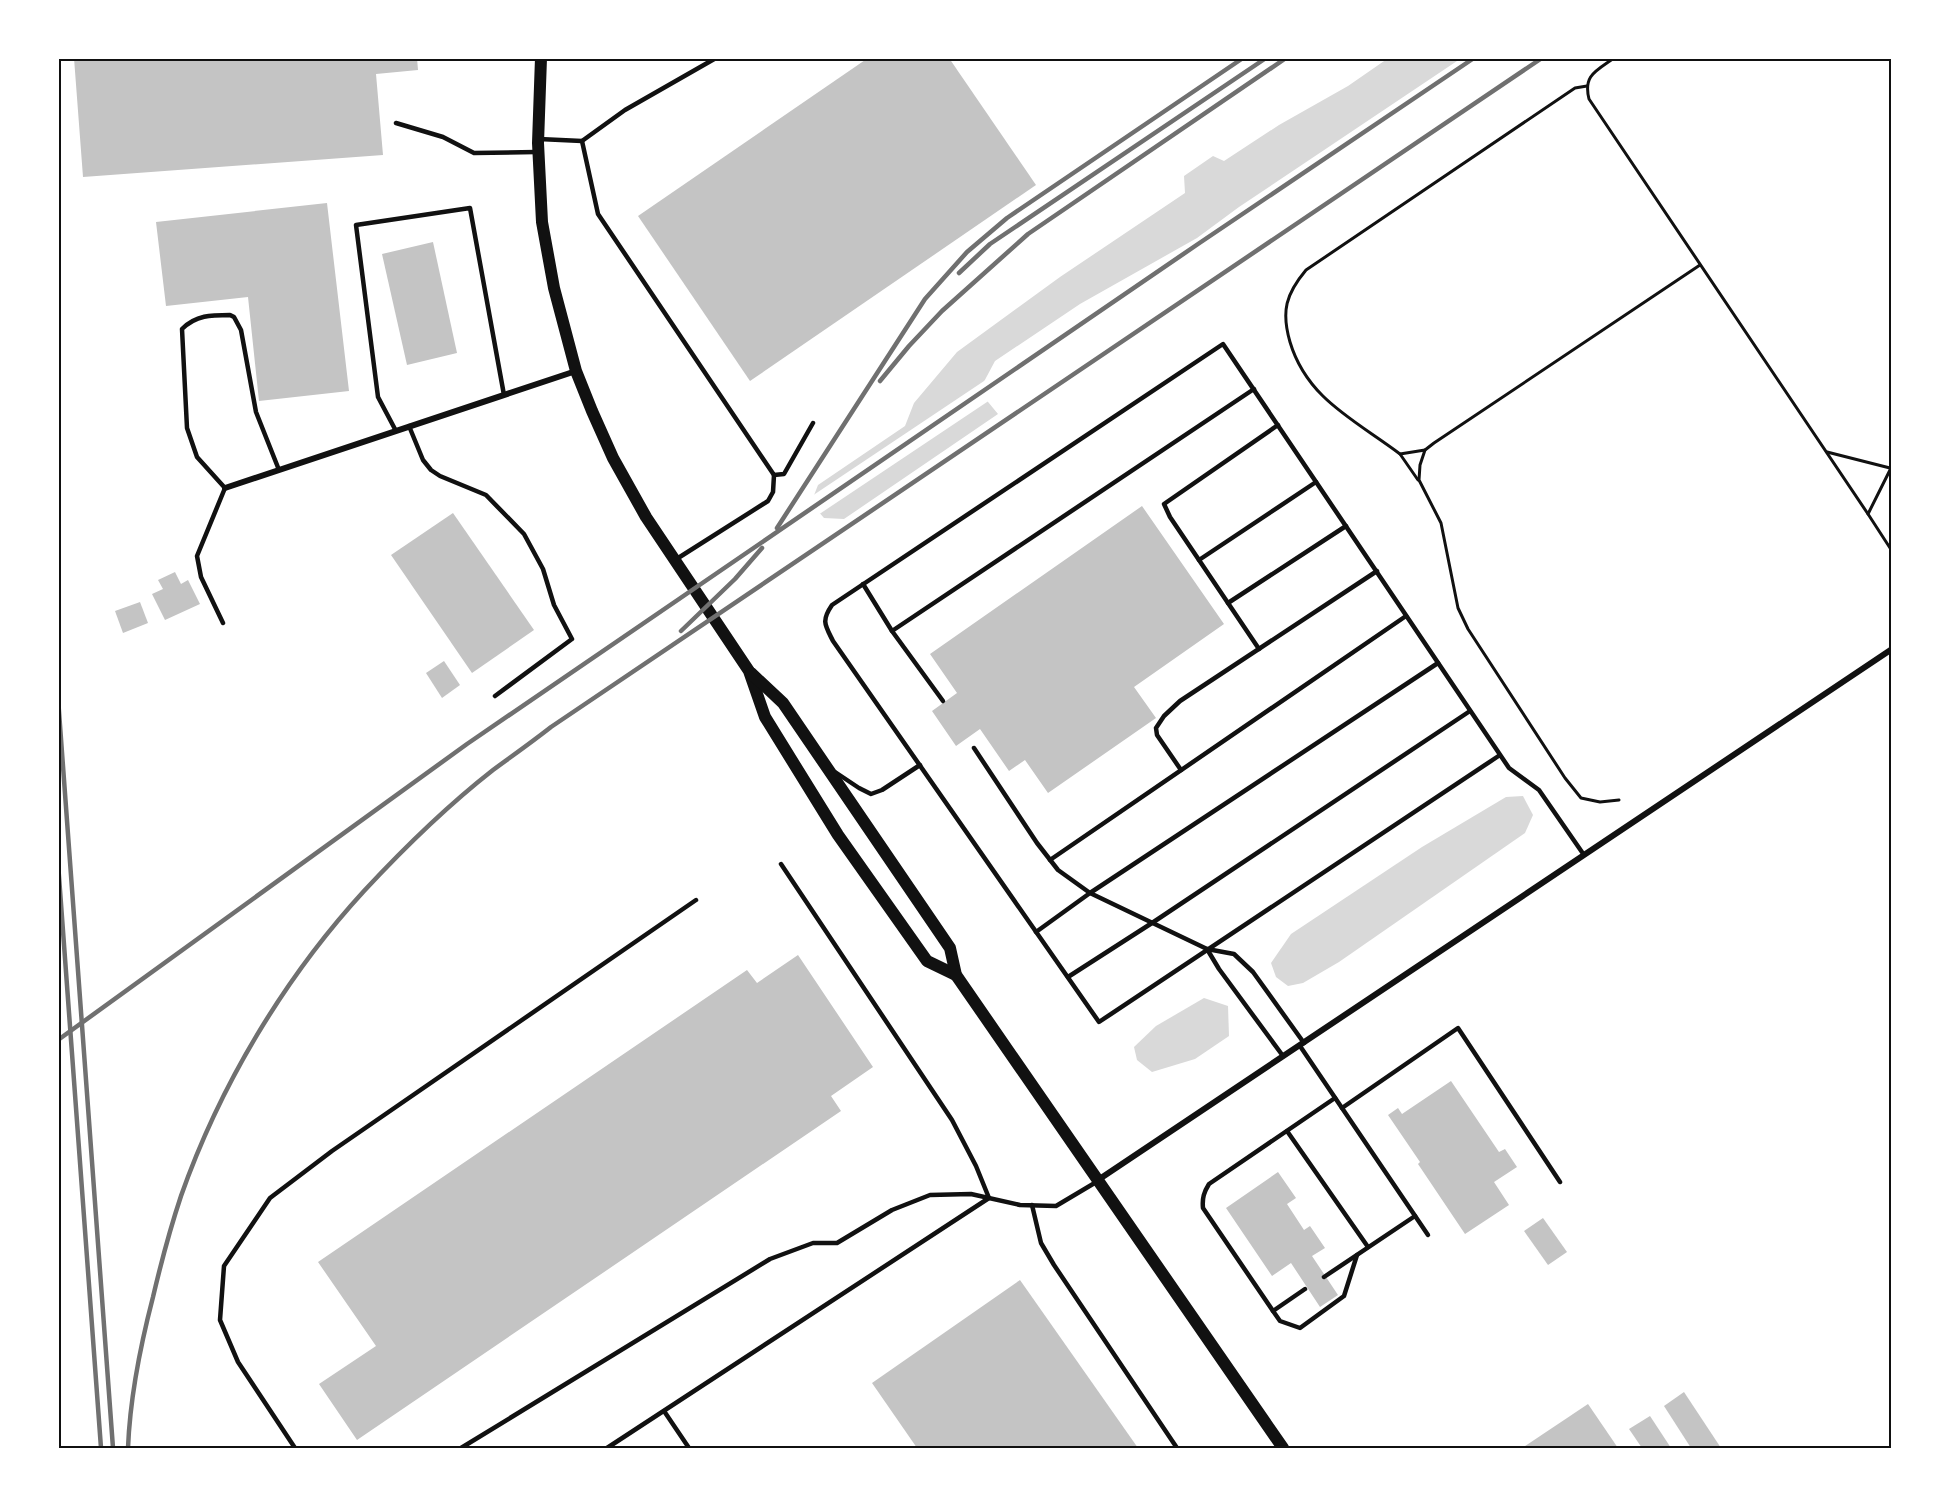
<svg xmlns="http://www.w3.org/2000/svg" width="1950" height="1507" font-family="'Asap Condensed',sans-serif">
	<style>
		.water { fill: #d9d9d9 }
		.pier { fill: #fff }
		.building { fill: #c4c4c4 }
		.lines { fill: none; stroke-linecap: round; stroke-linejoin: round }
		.path { stroke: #111; stroke-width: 3 }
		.service { stroke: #111; stroke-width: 4.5 }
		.minor { stroke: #111; stroke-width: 6 }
		.secondary { stroke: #111; stroke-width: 12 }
		.rail { stroke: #707070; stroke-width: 4.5 }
		.neatline { fill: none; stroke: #111; stroke-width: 2 }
	</style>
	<rect width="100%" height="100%" fill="#fff"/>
	<g class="water">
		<path d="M1387,59H1460L1239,207L1197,238L1080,304L995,361L979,391L998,414L844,519L824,518L811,503L818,485L905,426L914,403L957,352L1060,277L1185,193L1184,176L1213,156L1224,161L1279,125L1348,86Z"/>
		<path d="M1523,796L1533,815L1525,833L1339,962L1303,983L1288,986L1276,977L1271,963L1291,934L1422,847L1506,797Z"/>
		<path d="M1204,998L1228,1006L1229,1036L1195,1059L1152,1072L1137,1060L1134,1047L1156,1026Z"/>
	</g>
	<path class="pier" d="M990,377L983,390L990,400L818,515L808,504L809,498Z"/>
	<g class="building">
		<path d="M74,58H417L418,70L376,74L383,155L83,177Z"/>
		<path d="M868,58H949L1036,185L750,381L638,216Z"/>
		<path d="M327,203L349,391L259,401L248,297L166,306L156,222Z"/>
		<path d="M433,242L457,353L407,365L382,254Z"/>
		<path d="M1142,506L1224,624L1134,687L1156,718L1048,793L1025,760L1009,771L980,729L956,746L932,711L957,693L930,654Z"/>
		<path d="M453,513L534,630L472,673L391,555Z"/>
		<path d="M175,572L181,584L188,580L200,604L165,620L152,594L163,589L158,580Z"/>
		<path d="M140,602L148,623L123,633L115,611Z"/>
		<path d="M444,661L460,685L442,698L426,673Z"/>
		<path d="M798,955L873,1067L831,1096L841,1111L357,1440L319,1384L376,1346L318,1262L747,970L757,983Z"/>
		<path d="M1451,1081L1499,1152L1505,1149L1517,1167L1494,1182L1509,1205L1465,1234L1418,1164L1420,1162L1388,1115L1398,1108L1402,1114Z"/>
		<path d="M1278,1172L1296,1198L1287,1204L1304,1230L1310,1226L1325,1248L1312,1256L1338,1295L1320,1307L1291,1263L1272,1276L1226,1208Z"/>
		<path d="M1543,1218L1567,1252L1548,1265L1524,1231Z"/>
		<path d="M1020,1280L1138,1448H917L872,1383Z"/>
		<path d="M1684,1392L1721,1448H1691L1664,1406Z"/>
		<path d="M1588,1404L1618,1448H1522Z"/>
		<path d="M1650,1416L1671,1448H1642L1629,1429Z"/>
	</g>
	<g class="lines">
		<g class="path">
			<path d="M1614,58C1596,71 1583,75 1589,99L1868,514"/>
			<path d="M1827,452L1890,468"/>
			<path d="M1400,454C1355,420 1307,399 1290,342C1281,311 1286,294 1306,270L1575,88L1587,86"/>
			<path d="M1892,466L1868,514L1892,551"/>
			<path d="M1418,480L1400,454L1425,450"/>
			<path d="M1619,800L1600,802L1581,798L1565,778L1468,629L1458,608L1441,523L1419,480L1420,465L1425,450L1434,443L1700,265"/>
		</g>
		<g class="service">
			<path d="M396,123L443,137L474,153L536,152"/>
			<path d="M539,139L582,141L625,110L716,58"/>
			<path d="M582,141L598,214L774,475L784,474L813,423"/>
			<path d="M409,426L423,460L431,470L440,476L486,495L524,534L543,569L554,605L572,639L495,696"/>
			<path d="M396,431L378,397L356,225L470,208L504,395"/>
			<path d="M675,560L768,501L773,492L774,475"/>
			<path d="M1199,560L1316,482"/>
			<path d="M863,584L892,631L943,701"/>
			<path d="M1228,603L1346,526"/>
			<path d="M223,623L201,577L197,556L225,488L197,457L187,428L182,329C196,315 211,315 230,315L234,317L241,330L256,412L279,470"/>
			<path d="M892,631L1254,389"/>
			<path d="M1259,649L1170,517L1164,504L1278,425"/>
			<path d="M974,748L1037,843L1058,870L1090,893L1207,949L1234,954L1253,972L1304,1043"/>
			<path d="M1500,755L1099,1022L833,641C825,625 821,621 832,605L1223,344L1509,768L1539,790L1584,855"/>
			<path d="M1181,770L1157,735L1156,728L1164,716L1180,701L1377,571"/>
			<path d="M835,772L859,788L871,794L882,790L920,765"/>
			<path d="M1050,860L1406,616"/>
			<path d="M1036,932L1090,893L1438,663"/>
			<path d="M1207,949L1219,969L1283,1056"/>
			<path d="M1068,977L1152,923L1470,711"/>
			<path d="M1300,1046L1428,1235"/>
			<path d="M1342,1108L1458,1028L1560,1182"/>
			<path d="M1287,1131L1368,1247"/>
			<path d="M1032,1205L1041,1243L1054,1265L1177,1448"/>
			<path d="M1324,1277L1415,1216"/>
			<path d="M1305,1289L1273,1311L1203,1208C1202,1198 1204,1192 1209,1184L1335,1098"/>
			<path d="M1273,1311L1280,1321L1300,1328L1344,1296L1357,1255"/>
			<path d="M664,1411L689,1448"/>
			<path d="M295,1448L238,1362L220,1320L224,1266L270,1198L332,1151L696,900"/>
			<path d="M461,1448L770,1259L813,1243H837L892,1210L930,1195L971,1194L1020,1205L1056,1206L1098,1181"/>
			<path d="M607,1448L989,1198L976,1166L952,1120L781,864"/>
		</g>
		<g class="minor">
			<path d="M225,488L576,371"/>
			<path d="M1098,1180L1892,649"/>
		</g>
		<g class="secondary">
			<path d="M541,58L538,143L542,222L554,288L576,371L592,411L613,458L646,517L749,671L765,717L838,835L927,961L956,975"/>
			<path d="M751,673L783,703L950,948L956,975L1283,1448"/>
		</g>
		<g class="rail">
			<path d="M959,273L990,244L1266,58"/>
			<path d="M880,381L909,346L942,311L1028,234L1286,58"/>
			<path d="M777,528L925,299L967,252L1007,218L1243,58"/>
			<path d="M681,631L735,579L762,548"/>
			<path d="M58,698L113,1448"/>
			<path d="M58,863L101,1448"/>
			<path d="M58,1040L467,744L1198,244L1474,58"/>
			<path d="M128,1448C130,1397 140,1347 153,1297C161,1263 170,1229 181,1196C220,1085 285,977 364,891C404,848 447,806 493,770C512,756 532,742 551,727L1542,58"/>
		</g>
	</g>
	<rect width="1950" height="1507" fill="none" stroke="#ffffff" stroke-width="120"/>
	<rect x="60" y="60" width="1830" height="1387" class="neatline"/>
</svg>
